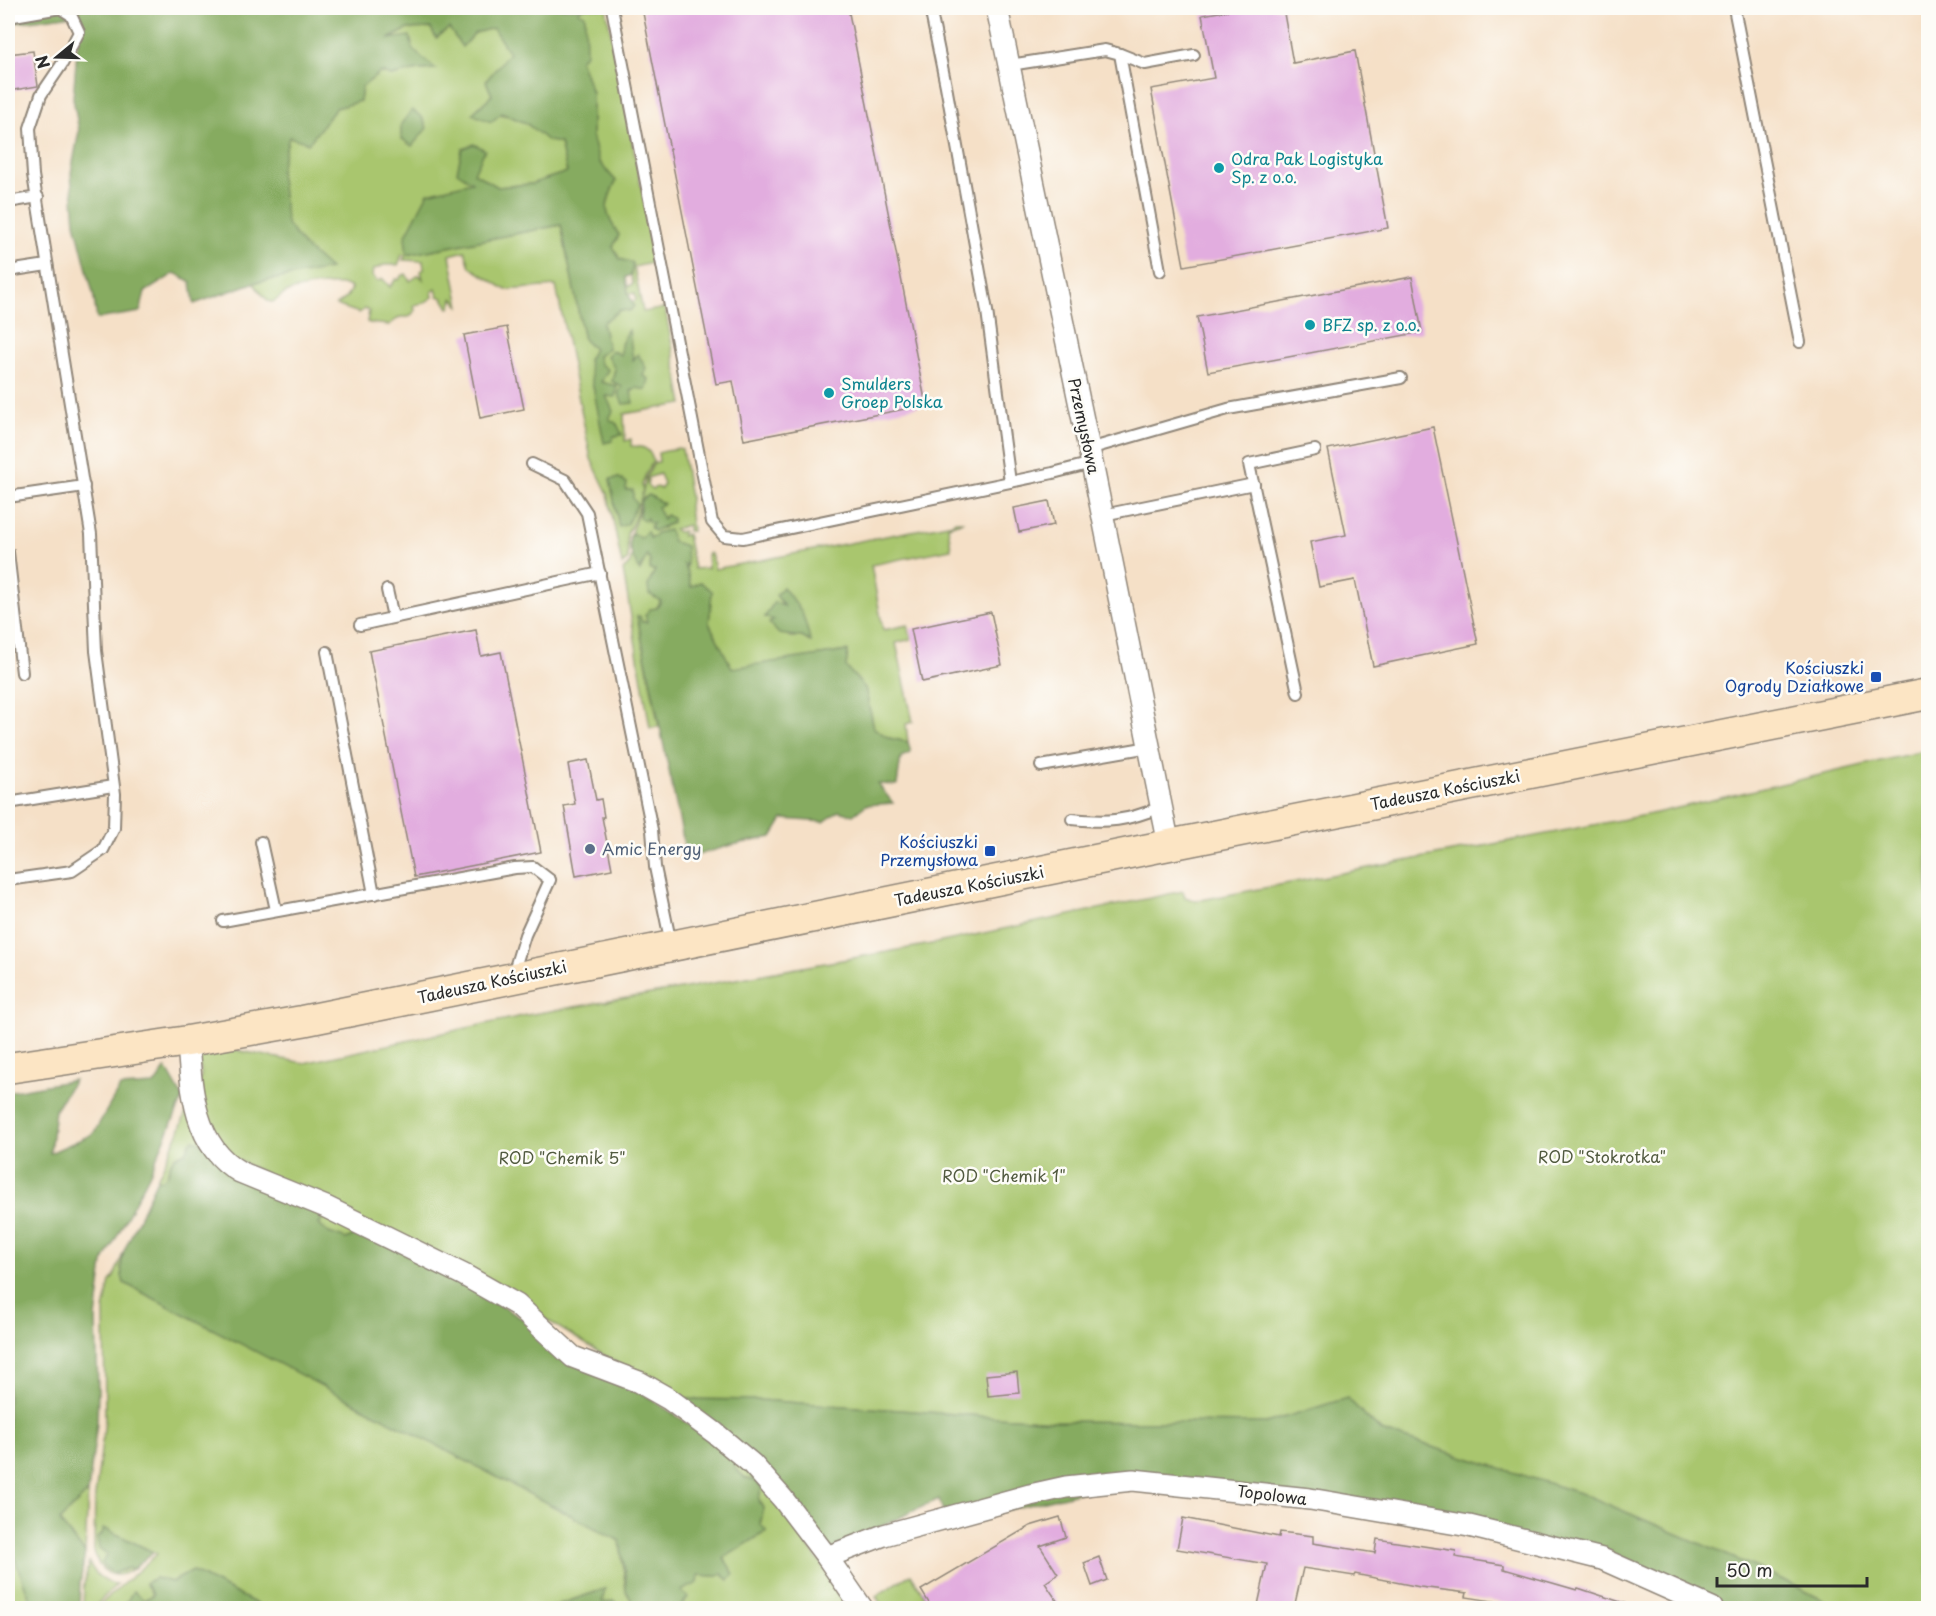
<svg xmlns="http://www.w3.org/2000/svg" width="1936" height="1616" font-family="'Playpen Sans',sans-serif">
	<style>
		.green { fill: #a9c66e; stroke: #6a784c; stroke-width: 1.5; fill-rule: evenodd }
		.forest { fill: #86ab61; stroke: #586b46; stroke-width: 1.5 }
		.building { fill: #e2addf }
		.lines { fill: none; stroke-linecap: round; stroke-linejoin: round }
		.service-casing { stroke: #908679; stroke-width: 14 }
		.minor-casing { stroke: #908679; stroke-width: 24 }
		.secondary-casing { stroke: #908679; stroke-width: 33 }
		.service { stroke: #fff; stroke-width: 10 }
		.minor { stroke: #fff; stroke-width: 21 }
		.secondary { stroke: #fce5c4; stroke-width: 30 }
		.culture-dot { fill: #0f9aa8; stroke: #fdfcf7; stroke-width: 2 }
		.transit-dot { fill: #1a4fb4; stroke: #fdfcf7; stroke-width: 2 }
		.service-dot { fill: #5c6f8a; stroke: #fdfcf7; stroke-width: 2 }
		.labels { text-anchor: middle; stroke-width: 5; stroke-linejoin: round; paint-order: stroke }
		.culture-label { font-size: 16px; fill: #0d838f; stroke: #fdfcf7; text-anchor: start }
		.street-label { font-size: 16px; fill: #2b2b2b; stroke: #fdfcf7 }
		.transit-label { font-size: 16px; fill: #164399; stroke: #fdfcf7; text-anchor: end }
		.service-label { font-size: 16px; fill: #4e5e75; stroke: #fdfcf7; text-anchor: start }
		.park-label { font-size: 16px; fill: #515a3f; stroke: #fdfcf7 }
	</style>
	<rect width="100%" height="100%" fill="#fdfcf7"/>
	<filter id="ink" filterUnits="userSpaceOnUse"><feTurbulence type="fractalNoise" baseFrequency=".0167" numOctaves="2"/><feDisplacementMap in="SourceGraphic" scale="12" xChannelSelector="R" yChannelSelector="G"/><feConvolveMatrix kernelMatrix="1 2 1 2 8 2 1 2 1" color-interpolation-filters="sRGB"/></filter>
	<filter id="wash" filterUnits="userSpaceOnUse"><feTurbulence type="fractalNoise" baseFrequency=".008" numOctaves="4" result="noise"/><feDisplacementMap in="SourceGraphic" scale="24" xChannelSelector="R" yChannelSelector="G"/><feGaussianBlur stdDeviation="1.35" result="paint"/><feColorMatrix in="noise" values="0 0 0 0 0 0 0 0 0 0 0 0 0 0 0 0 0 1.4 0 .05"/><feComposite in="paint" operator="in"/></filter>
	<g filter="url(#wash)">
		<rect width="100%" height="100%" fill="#f5e0c7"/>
		<g class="green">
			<path d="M582,8H606L656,262L634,267L643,312L665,308L683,404L624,414L625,441L631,439V446C643,446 650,448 653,461L645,476L642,485L643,491L634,520L627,534L628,559L622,565L608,494L591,459L556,286L506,290L470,267L465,251L450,255L460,307L453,298L451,307L449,308L443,298L438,296L436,289L432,292L433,297L424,303L414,305L415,311L409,317H400L389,325C383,324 371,324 367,322L369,311L365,309L359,313L336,305C343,301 349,297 351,288L345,285C328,284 304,286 288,292C282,294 278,300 272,302L268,301L253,283L329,269L304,247L130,216L215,104L308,143L336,108L360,101L362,87L381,72L391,76L418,70L435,69L413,50L385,41L408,29L431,28L436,38L449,28L475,33L493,28L510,53L486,81L492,95L473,113C493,113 510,113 528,125C540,132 546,140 560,143L567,172L531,184L498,187L473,173L474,144L472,182L460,186L407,254L561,225L584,340L594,349L588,360L614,436L621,435L609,419L606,396L601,382L598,356L608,348L602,323L631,302L636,300L635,293L629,294L627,287L633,284L631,275L633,263L620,259L613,247L619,235C603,212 604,206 616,181L599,162L592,136V93L580,60L577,12ZM402,255H406L403,260L423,261L424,269L421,271L423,279L419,275L410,281L406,274L401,276L399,280L396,279L390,287L383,279L377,281L372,276L373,270L384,265H398ZM637,355L643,376L637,388L631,392L612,381L615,369L621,356L633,361ZM619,478L626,483L619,527L610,479Z"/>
			<path d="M678,448L682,449L690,498L689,507L692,531H688V525L674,529L678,532L683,531L682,536L687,534L694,569L708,568L707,555L709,553L711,554L715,569L953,523L955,521H964L948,526L951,549L871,565L883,630L908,625L911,639L896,643L913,722L906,724L908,742L889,738L874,728L865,688L846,667L848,651L732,669L709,623L712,591L691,587L687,571L673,542L656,536L641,538L632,534L629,540L639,509C642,517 653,520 656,529L663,528L666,515L663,519L656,507L663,504L649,496L641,500L646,478L654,463L659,462L658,453ZM660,474L664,484L661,489L657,487L652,489L647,485L648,480L647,478ZM785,607L810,642L802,637H790L770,623L774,621L765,617Z"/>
			<path d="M647,554L655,570L648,586L661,601L647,622H642L637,616L659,727L650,728L623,570L630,563L632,555L639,570Z"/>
			<path d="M1928,750V1608H1839L1771,1574L1586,1495L1381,1431L1347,1398L1266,1423L1054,1421L759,1400L675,1399L521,1304L220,1151L198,1091L201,1075L200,1064L188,1041L304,1063L527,1015L680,989L937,943L1183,891L1185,897L1196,901L1656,813Z"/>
			<path d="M191,1100L203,1145L189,1146L186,1152L174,1157L169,1167L167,1176L161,1180L157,1179L177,1136Z"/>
			<path d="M326,1211L359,1233L346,1239L329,1233L319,1227Z"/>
			<path d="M124,1251L121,1268L124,1283L620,1541L626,1591L636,1608H622L615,1601L602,1602L604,1589L548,1608H265L192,1571L172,1582L155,1578L145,1583L153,1595L144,1600L126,1603L130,1608H96L157,1554L106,1529L101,1535L107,1554L103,1562L122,1571L127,1568L133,1569C114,1582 98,1572 94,1550L95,1496L105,1420L104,1310L110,1281L114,1277Z"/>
			<path d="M737,1456L745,1461L854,1608H679L687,1598L681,1591L699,1575L713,1576L722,1574L729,1580L734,1574L723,1558L760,1525L764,1508L745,1478L735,1468Z"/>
			<path d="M88,1492L85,1553L59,1521Z"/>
			<path d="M8,1540L33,1608H8Z"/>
			<path d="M89,1562C95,1575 103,1583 117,1584L93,1608H83L84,1584Z"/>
			<path d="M911,1574L932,1608H883L876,1596Z"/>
		</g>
		<g class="forest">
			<path d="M8,8H582L578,12L585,15L586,53L580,60L592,93V136L599,162L616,181C604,206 603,212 619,235L613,247L620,259L633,263L631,275L626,277L628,293L634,306L630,311L620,310L602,323L608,348L598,356L600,364L608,370L601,382L617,386L615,397L606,396L613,411L609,419L617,424L622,435L614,436L612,441L604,443L588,360L594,349L584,340L561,225L407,255L405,237L428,193L472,182L457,172L462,149L474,144L485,150L474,173L498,187L531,184L567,172L560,143L548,141L526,123L502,113L491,122L472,114L492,95L486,81L509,53L493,28L475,33L462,47L449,28L436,38L431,28L408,29L388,39L410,36L413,50L436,69L418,70L390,76L381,72L362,87L360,101L336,108L309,143L289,137L280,171L287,224L304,246L330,269L253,283L194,304L191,282L175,273L145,292L140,312L97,319L93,293L75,223L71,173L79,131L73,98L80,14L8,24Z"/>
			<path d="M412,110L422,117L427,128L412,146L401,138V124Z"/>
			<path d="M629,330L633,360L638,354L646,368L643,376L649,379L646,390L637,388L631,391L633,403L623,404L618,393L622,387L612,381L615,369L607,356L611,350L621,355V344Z"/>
			<path d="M619,478L627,483L626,490H633V498L637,504L627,524L619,527L610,479Z"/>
			<path d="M649,495L664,504L657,507L663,519L666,515L672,518V523L653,531L650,527L653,523L648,522L647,518L644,521L639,517L641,500Z"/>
			<path d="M669,530L673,542L686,546L687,566L684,564L687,571L691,587L700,582L712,591L709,623L732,668L848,651L846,667L865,688L874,728L889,738L908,742L911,753L901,757L897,785L878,784L893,803L866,805L853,815L839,811L824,822L783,819L772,837L732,845L687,858L637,616H640L642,622H647L645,615L650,609L657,608L661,601L649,594L648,586L655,570H650V561L647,555L640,571C634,559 625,546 632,533L641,538L647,531L650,538L655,536L656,533Z"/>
			<path d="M783,587L802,612L811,642L802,637L779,634L769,623L774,620L765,617L774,602L784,606L776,595Z"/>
			<path d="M166,1068L183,1098L149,1175L103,1263L96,1318L98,1391L97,1423L88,1492L59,1521L85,1553L80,1584L79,1608H33L8,1540V1132L11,1123L8,1122V1092L74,1080L55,1110L50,1153L93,1134L120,1087L154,1085Z"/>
			<path d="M193,1140L200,1142L326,1211L319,1225L329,1233L346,1239L359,1233L425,1259L627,1383L737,1456L735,1468L745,1478L762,1483L759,1500L764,1508L760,1524L767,1531L724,1558L734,1574L729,1580L722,1574L713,1576L699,1575L698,1583L681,1591L688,1597L679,1608H636L626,1591V1581L620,1541L124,1283C120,1273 121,1262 124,1251L157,1179L161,1180L167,1176C173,1160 168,1159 186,1152L190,1142Z"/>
			<path d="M1347,1398L1381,1431L1586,1495L1771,1574L1839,1608H1712L1532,1540L1133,1480L947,1524L939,1499L826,1552L675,1399L759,1400L1054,1421L1266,1423Z"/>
			<path d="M103,1529H106L153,1552L133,1569L127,1568L115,1573C109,1570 105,1569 102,1563L107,1554L99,1548L97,1538L103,1532Z"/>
			<path d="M192,1571L265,1608H130L126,1603L133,1591L144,1600L153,1595L145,1583L155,1578L172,1582Z"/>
			<path d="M605,1589L602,1602L615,1601L622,1608H548Z"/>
		</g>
		<g id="blocks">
			<g class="building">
				<path d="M642,8H848L926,405L744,440L733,381L716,384Z"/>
				<path d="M1242,8H1283L1293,63L1355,51L1388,228L1184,266L1151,89L1214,78L1202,15Z"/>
				<path d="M33,51L38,86L8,91V54Z"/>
				<path d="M1412,277L1422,332L1208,372L1197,317Z"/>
				<path d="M507,327L524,409L480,418L464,335Z"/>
				<path d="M1433,427L1478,644L1373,666L1355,580L1319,587L1310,542L1346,535L1328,449Z"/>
				<path d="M1049,501L1054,525L1019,532L1014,508Z"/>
				<path d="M991,612L1002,665L922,682L911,629Z"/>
				<path d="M476,630L481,656L501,652L541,852L414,877L369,651Z"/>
				<path d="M588,760L596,800L601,799L604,817H602L612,869L576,876L564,806L575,804L568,764Z"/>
				<path d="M1017,1372L1019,1393L988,1396L986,1375Z"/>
				<path d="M1060,1517L1066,1537L1040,1546L1058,1574L1045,1583L1062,1608H932L921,1590L1030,1526Z"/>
				<path d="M1183,1518L1279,1537L1280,1532L1313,1536V1543L1375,1553L1377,1539L1456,1551L1455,1557L1504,1565V1569L1577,1590L1578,1588L1630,1605V1608H1511L1512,1604L1466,1597L1467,1593L1420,1587L1355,1574L1354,1576L1303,1568L1294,1608H1275L1258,1605L1267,1564L1177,1549Z"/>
				<path d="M1099,1557L1107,1580L1092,1586L1084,1563Z"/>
			</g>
		</g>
	</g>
	<g filter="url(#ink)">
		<use href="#blocks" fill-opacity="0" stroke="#908679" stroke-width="1.5"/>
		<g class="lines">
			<g class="service-casing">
				<g id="service">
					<path d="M612,8L712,522L724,536L743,538L1053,473L1092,463"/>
					<path d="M930,8L946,86L987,311L1010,482"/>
					<path d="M1734,8L1800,342"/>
					<path d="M8,17L60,8L71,15L79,32L62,64L41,95L30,128L33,175L91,534L96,651L115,794L114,828L103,850L72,871L8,880"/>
					<path d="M1120,54L1145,64L1194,55"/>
					<path d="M1010,65L1105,50L1120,54L1160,271"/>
					<path d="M8,202L38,197"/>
					<path d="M8,271L47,265"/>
					<path d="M1089,449L1228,409L1401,378"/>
					<path d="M532,464L565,480L587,513L652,830L655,867L671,944"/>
					<path d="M8,497L84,486"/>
					<path d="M1103,515L1254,484"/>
					<path d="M8,552L22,673"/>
					<path d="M387,590L393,617"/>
					<path d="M360,625L600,573"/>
					<path d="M327,652L374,894"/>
					<path d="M1298,693L1249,464L1315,450"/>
					<path d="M1041,766L1149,747"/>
					<path d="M8,803L113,786"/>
					<path d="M1072,819C1108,823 1127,821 1161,807"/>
					<path d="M261,842L276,910"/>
					<path d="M223,921L515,868L533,867L550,880L525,935L513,974"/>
				</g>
			</g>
			<g class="minor-casing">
				<g id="minor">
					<path d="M997,8L1092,463L1169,845"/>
					<path d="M188,1041C191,1089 194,1146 240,1172L326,1207L464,1275L517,1305L573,1357L639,1382L669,1399L715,1433L752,1464L783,1499L827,1557L862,1608"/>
					<path d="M827,1557L884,1535L1030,1495L1066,1487L1133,1480L1310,1499L1469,1526L1602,1559L1712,1608"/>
				</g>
			</g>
			<g class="secondary-casing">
				<path id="secondary" d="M8,1068L188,1041L302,1021L1169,845L1928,694"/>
			</g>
			<use href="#service" class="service"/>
			<use href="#minor" class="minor"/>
			<use href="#secondary" class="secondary"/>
		</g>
	</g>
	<g class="culture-dot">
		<circle cx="1219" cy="168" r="6"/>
		<circle cx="1310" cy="325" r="6"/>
		<circle cx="829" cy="393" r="6"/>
	</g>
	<g class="transit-dot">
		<rect x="1870" y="671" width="12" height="12" rx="3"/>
		<rect x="984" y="845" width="12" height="12" rx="3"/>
	</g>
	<circle class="service-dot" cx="590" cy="849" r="6"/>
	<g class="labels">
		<g class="culture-label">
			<text x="1231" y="165">Odra Pak Logistyka<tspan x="1231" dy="18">Sp. z o.o.</tspan></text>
			<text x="1322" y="331">BFZ sp. z o.o.</text>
			<text x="841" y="390">Smulders<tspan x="841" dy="18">Groep Polska</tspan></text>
		</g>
		<g class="street-label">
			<text transform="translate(1084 426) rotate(78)" y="6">Przemysłowa</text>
			<text transform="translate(1445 790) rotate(-11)" y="6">Tadeusza Kościuszki</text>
			<text transform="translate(969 886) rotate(-11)" y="6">Tadeusza Kościuszki</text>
			<text transform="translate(492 982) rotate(-12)" y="6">Tadeusza Kościuszki</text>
			<text transform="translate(1272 1495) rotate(7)" y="6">Topolowa</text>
		</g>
		<g class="transit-label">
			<text x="1864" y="674">Kościuszki<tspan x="1864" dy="18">Ogrody Działkowe</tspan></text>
			<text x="978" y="848">Kościuszki<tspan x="978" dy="18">Przemysłowa</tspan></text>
		</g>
		<g class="service-label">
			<text x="602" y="855">Amic Energy</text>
		</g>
		<g class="park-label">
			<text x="1602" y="1163">ROD "Stokrotka"</text>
			<text x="562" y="1164">ROD "Chemik 5"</text>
			<text x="1004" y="1182">ROD "Chemik 1"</text>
		</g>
	</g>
	<rect width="1936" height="1616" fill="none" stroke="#fdfcf7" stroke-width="30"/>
	<g transform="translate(57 57) rotate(251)" stroke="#fdfcf7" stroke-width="4.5" paint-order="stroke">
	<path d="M0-4.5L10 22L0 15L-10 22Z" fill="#2b2b2b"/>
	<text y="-9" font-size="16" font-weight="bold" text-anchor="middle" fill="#2b2b2b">N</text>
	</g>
	<path d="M1717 1577v9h150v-9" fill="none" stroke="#2b2b2b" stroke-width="3"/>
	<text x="1726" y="1577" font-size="18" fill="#2b2b2b" stroke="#fdfcf7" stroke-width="4.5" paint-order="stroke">50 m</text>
</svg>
